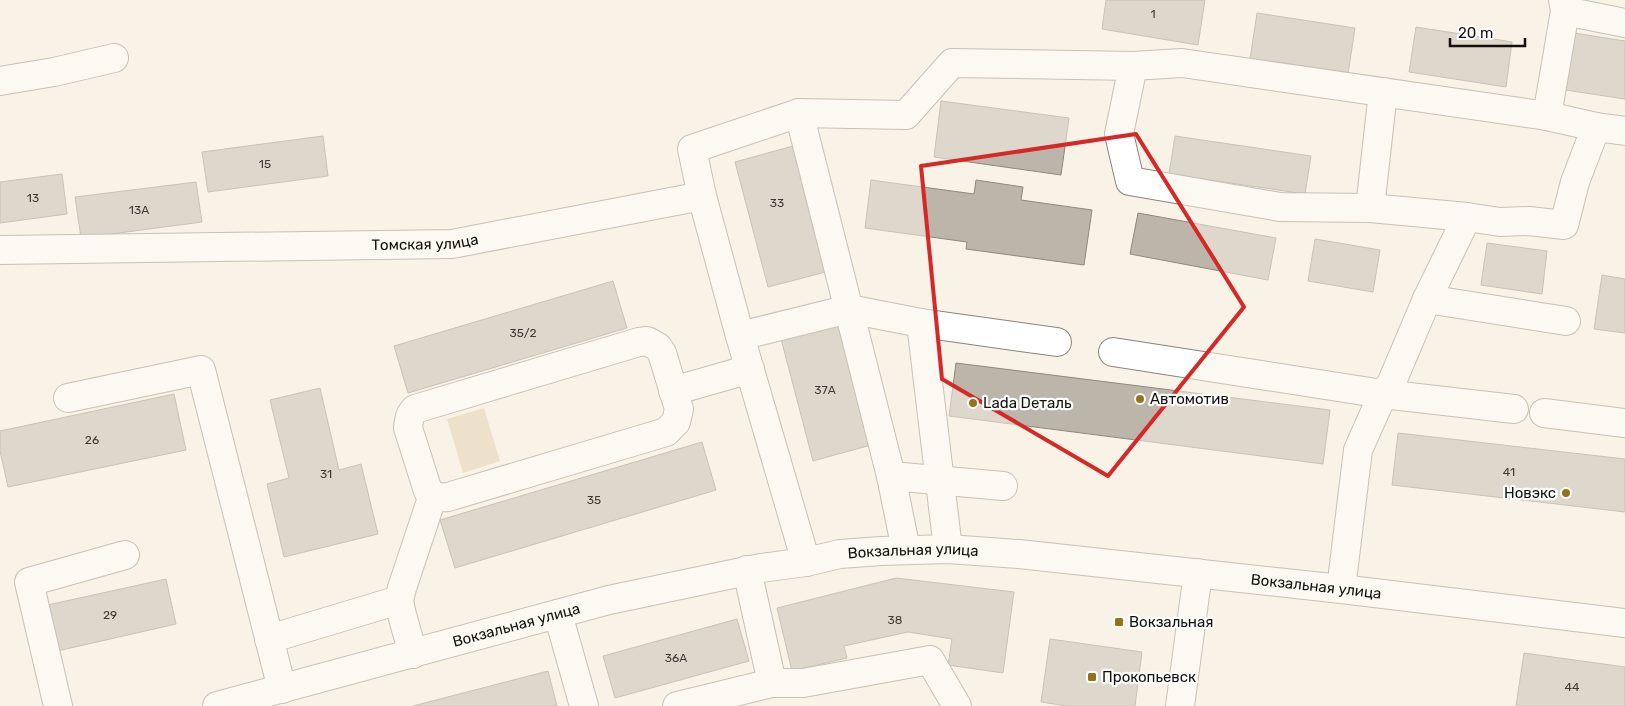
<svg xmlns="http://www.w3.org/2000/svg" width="1625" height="706" font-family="Rubik,sans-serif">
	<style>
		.green { fill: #e1cda5 }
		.building { fill: #bcb6aa; stroke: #8d887d }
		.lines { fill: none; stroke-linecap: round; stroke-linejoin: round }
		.minor-casing { stroke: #8a857a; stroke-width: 30 }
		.major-casing { stroke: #8a857a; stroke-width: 30 }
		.minor { stroke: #fff; stroke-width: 28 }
		.major { stroke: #fff; stroke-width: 28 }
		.marked { fill: none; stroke: #d62828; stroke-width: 4; stroke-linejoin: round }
		.poi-dot { fill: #96721b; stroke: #fff; stroke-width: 2 }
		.labels { text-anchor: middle; stroke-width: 4.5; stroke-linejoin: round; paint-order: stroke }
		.number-label { font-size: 12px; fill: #3c3a34 }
		.street-label { font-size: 15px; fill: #12100c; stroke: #fff }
		.poi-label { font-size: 15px; fill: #12100c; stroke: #fff; text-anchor: start }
	</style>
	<rect width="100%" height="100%" fill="#f9f3e7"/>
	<path class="green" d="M484,408L500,461L463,473L447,419Z"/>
	<g class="building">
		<path d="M1106,0H1205L1198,45L1102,29Z"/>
		<path d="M1257,13L1355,28L1348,74L1250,59Z"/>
		<path d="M1416,27L1512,42L1506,87L1409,72Z"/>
		<path d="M1574,33L1625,41V99L1565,90Z"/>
		<path d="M941,101L1069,118L1061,175L934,157Z"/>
		<path d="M323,136L328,176L208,192L202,152Z"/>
		<path d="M1175,136L1311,156L1305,194L1169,174Z"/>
		<path d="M793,146L826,272L768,287L735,162Z"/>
		<path d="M62,174L67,214L0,223V182Z"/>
		<path d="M871,180L974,194L976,180L1023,187L1021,200L1092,210L1084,265L966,249L967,242L865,228Z"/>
		<path d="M196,182L202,222L81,238L75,197Z"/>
		<path d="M1138,213L1276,238L1268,280L1130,254Z"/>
		<path d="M1315,239L1380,250L1373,292L1308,281Z"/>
		<path d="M1487,243L1547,251L1542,294L1481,285Z"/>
		<path d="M1602,275L1625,279V333L1594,329Z"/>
		<path d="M613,281L627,328L408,393L394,346Z"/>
		<path d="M838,319L871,445L813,461L780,335Z"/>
		<path d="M956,363L1330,410L1323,464L949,416Z"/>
		<path d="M320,388L339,470L361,464L378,534L284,557L267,484L289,478L270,400Z"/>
		<path d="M174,394L186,450L8,487L0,451V431Z"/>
		<path d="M1398,433L1625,459V512L1392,485Z"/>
		<path d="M702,442L716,490L455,568L440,520Z"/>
		<path d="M896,578L1014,592L1003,673L948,665L952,639L908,632L844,646L847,658L792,671L777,608Z"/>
		<path d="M166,579L176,624L53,652L43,606Z"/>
		<path d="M737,619L749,661L615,698L603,656Z"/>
		<path d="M1050,639L1142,652L1135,706H1067L1041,702Z"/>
		<path d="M1524,653L1625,667V706H1516Z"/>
		<path d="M548,671L557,706H413Z"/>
	</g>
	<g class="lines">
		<g class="minor-casing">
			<g id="minor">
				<path d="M1565,11L1625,23"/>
				<path d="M1133,66L1119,134L1130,181L1280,207L1370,208L1467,217L1500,222L1529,221L1564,225L1575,182L1596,127L1547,116L1565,11L1563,0"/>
				<path d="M0,81L54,72L114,58"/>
				<path d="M799,113L891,476L906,550"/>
				<path d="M1596,127L1625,131"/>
				<path d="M702,196L692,149L799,113L906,115L952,63L1133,66L1182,63L1547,116"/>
				<path d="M1370,208L1383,92"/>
				<path id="s1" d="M0,250L452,244L702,196L740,336"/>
				<path d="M1427,299L1566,321"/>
				<path d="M921,323L948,549"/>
				<path d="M647,341L658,347L662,353L679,409L676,422L666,432L448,497C440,498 435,497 428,491L408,428C409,420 409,415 415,409L639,342Z"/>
				<path d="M1113,352L1383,394L1514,409"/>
				<path d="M673,391L750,369"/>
				<path d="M68,398L201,370L282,689"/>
				<path d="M1544,413L1625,423"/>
				<path d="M891,476L1003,486"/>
				<path d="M806,562L740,336L849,309L921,323L1057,342"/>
				<path d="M1341,589L1358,450L1383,394L1391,384L1427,299L1467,217"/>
				<path d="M399,600L402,588L433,495"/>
				<path d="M558,614L584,706"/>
				<path d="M269,639L399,600L401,611L413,654"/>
				<path d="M772,683H803L930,660L957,706"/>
				<path d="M58,706L29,582L125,555"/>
				<path d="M677,706L772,683L747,570"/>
				<path d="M1180,706L1198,573"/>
			</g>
		</g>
		<g class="major-casing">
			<g id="major">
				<path id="s2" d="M217,706L609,600L761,568L806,562L840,554L881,551L948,549L1019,554L1341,589L1625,623"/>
			</g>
		</g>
		<use href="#minor" class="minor"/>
		<use href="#major" class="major"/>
	</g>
	<path d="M0 0H1625V706H0ZM1136,134L1244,307L1108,476L942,379L921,166Z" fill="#f9f3e7" fill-opacity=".55" fill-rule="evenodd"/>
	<path class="marked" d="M1136,134L1244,307L1108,476L942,379L921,166Z"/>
	<g class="poi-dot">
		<circle cx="1140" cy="399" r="5"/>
		<circle cx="973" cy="403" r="5"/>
		<circle cx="1566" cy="493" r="5"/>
		<rect x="1114" y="617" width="10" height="10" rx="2.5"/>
		<rect x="1087" y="672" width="10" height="10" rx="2.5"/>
	</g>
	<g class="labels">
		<g class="number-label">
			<text x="1153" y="18">1</text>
			<text x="265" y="168">15</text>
			<text x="33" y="202">13</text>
			<text x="777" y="207">33</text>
			<text x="139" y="214">13А</text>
			<text x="523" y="337">35/2</text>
			<text x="825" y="394">37А</text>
			<text x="92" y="444">26</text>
			<text x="1509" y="476">41</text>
			<text x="326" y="478">31</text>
			<text x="594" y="504">35</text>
			<text x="110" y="619">29</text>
			<text x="895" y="624">38</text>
			<text x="676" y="662">36А</text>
			<text x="1572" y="691">44</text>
		</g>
		<g class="street-label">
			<text dy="5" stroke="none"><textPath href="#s1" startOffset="425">Томская улица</textPath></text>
			<text dy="5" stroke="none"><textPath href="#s2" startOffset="715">Вокзальная улица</textPath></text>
			<text dy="5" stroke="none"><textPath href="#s2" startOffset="1120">Вокзальная улица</textPath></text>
			<text dy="5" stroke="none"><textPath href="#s2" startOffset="310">Вокзальная улица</textPath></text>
		</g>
		<g class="poi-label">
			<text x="1150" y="404">Автомотив</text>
			<text x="983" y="408">Lada Dеталь</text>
			<text x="1556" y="498" text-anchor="end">Новэкс</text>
			<text x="1129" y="627">Вокзальная</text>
			<text x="1102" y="682">Прокопьевск</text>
		</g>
	</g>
	<path d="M1450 38v8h75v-8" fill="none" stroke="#12100c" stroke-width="2.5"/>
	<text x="1458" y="38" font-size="15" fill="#12100c" stroke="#ffffff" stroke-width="4" paint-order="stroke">20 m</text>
</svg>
